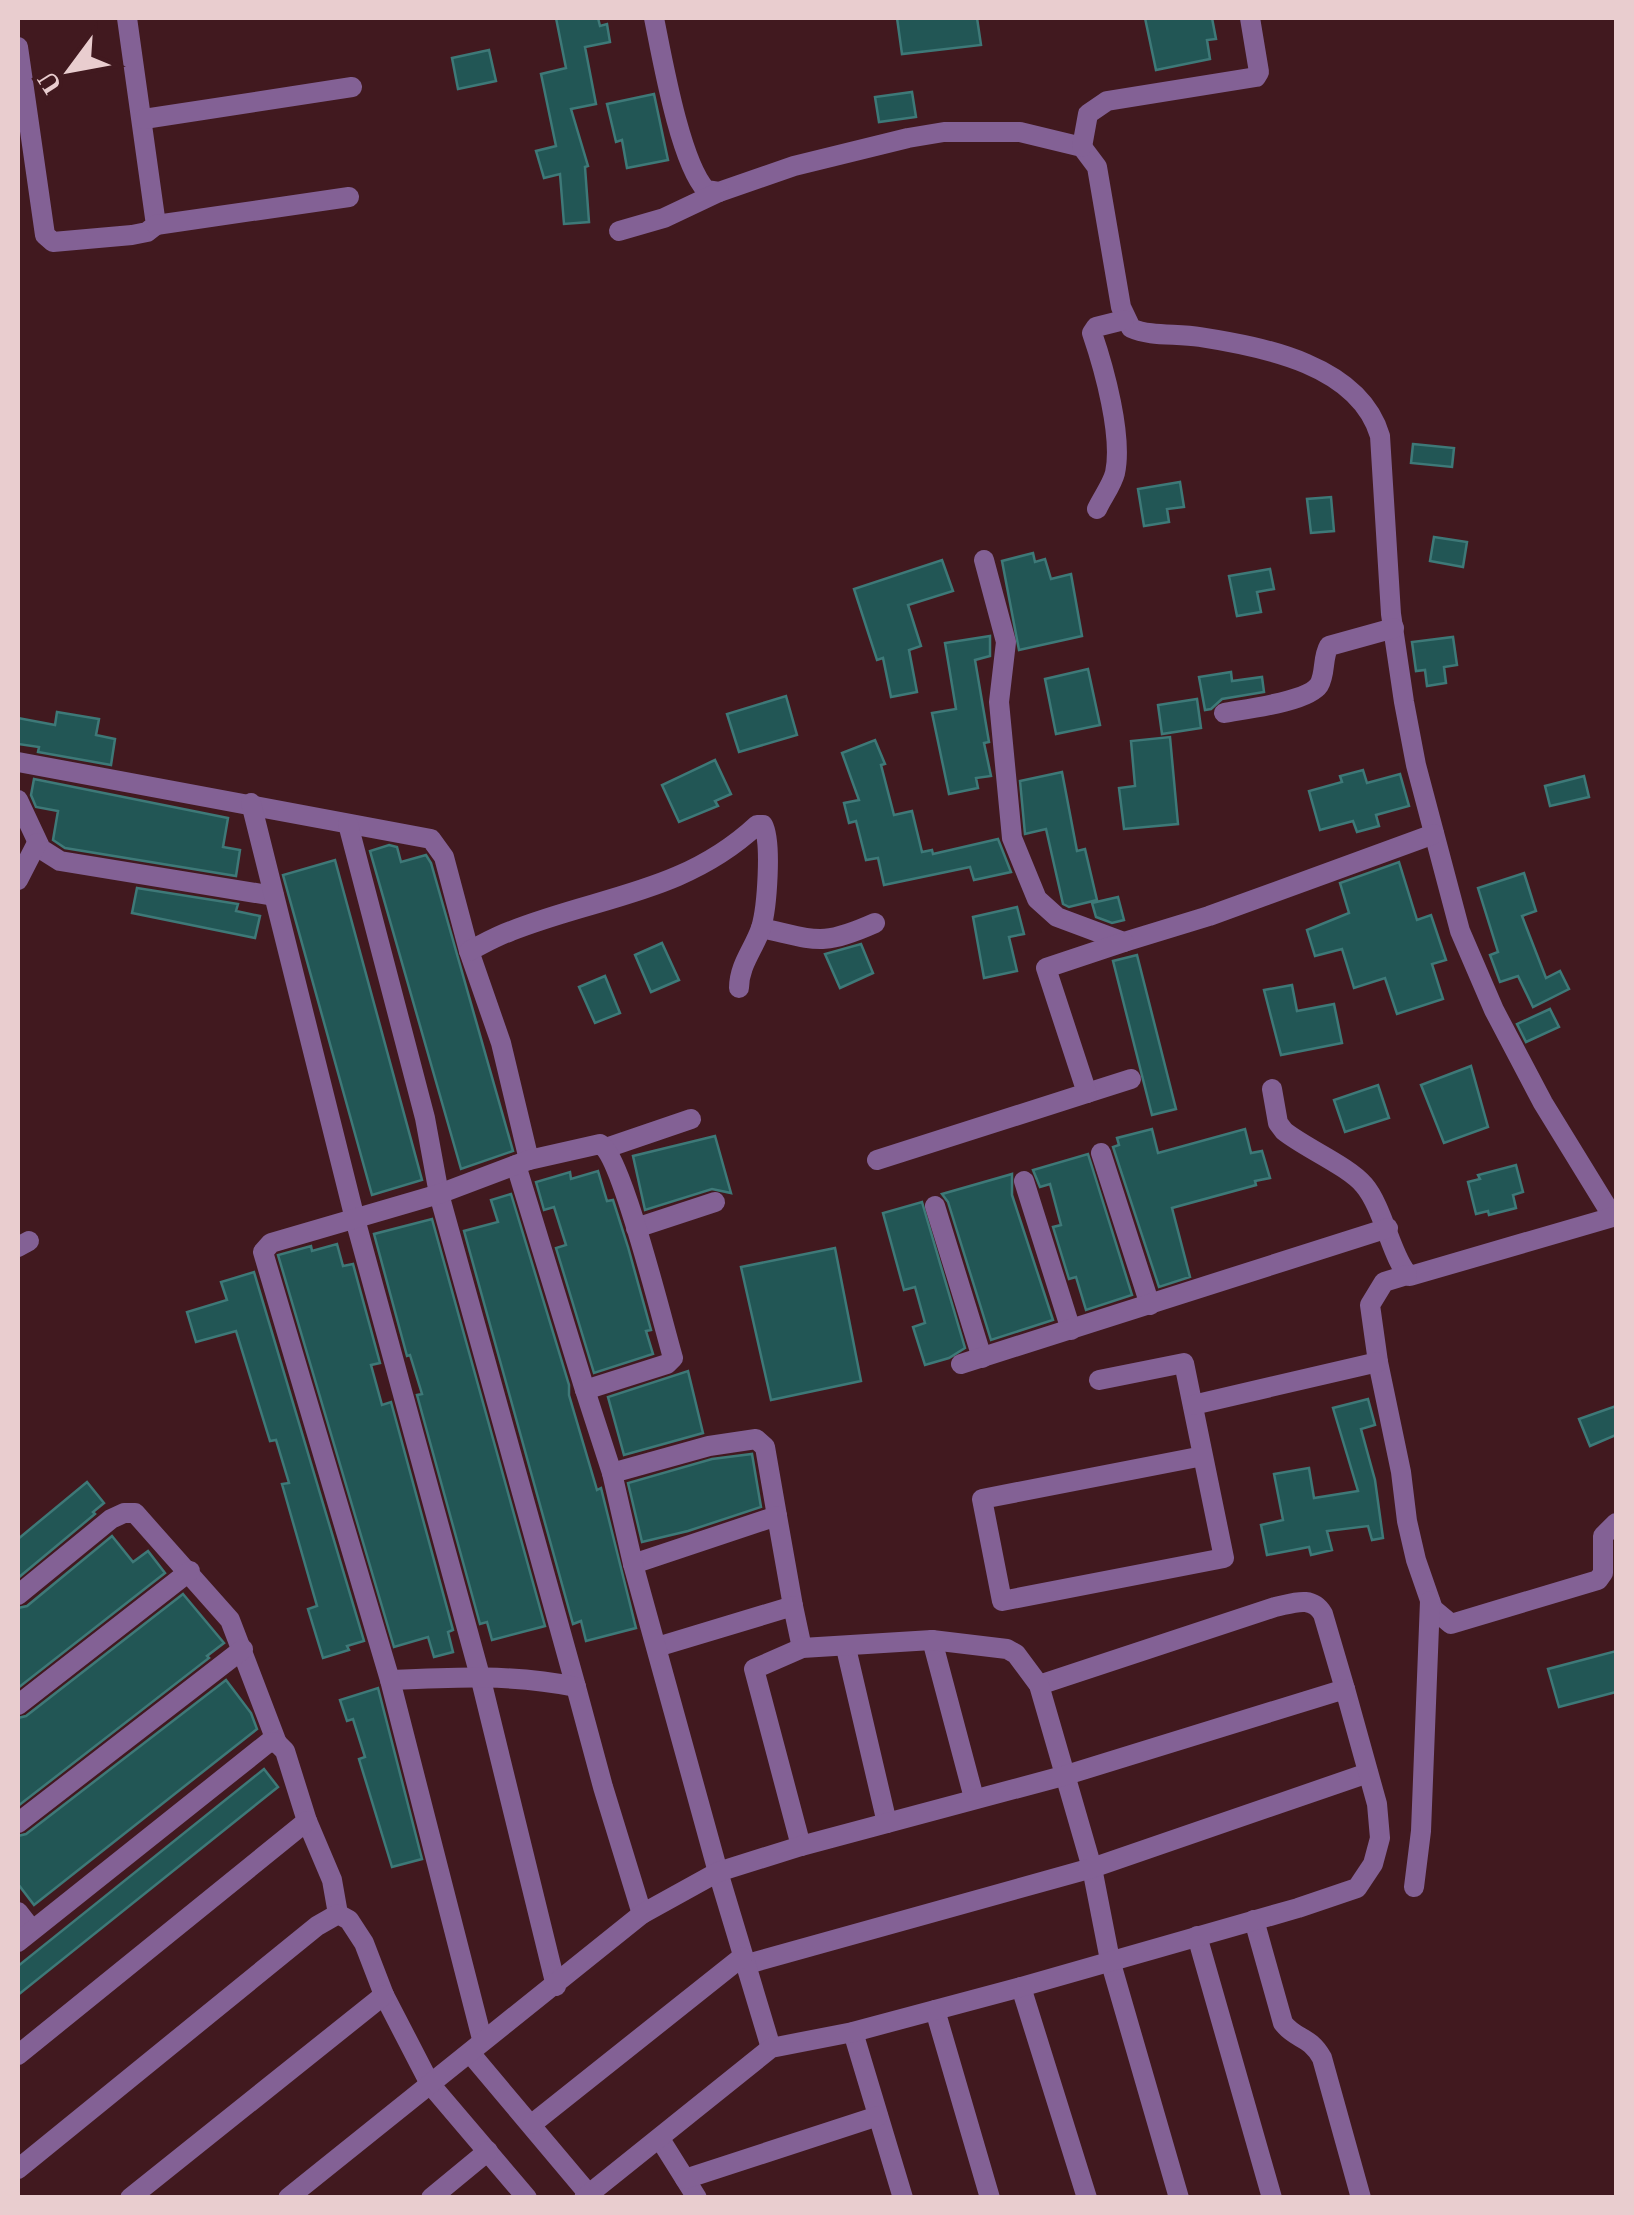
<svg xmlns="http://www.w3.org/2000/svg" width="1634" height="2215" font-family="Georgia,serif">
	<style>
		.building { fill: #225655; stroke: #3e7978; stroke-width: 2.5 }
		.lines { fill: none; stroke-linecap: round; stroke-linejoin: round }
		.minor { stroke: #836195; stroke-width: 20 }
	</style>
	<rect width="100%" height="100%" fill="#41191f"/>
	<g class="building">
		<path d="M556,18H598L600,26L607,24L610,42L585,47L596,104L571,109L588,166L585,167L589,222L564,224L560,174L544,178L536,151L556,146L541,74L566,68Z"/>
		<path d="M897,18H977L981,45L902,54Z"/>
		<path d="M1145,18H1212L1216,39L1207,40L1210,59L1156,70Z"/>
		<path d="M489,50L496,81L458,89L452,58Z"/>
		<path d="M912,92L916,117L879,122L875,97Z"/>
		<path d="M654,94L668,160L627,168L622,140L616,142L607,104Z"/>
		<path d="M1413,444L1454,448L1452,467L1411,463Z"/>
		<path d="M1180,482L1184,507L1167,509L1169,522L1144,526L1138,489Z"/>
		<path d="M1331,497L1334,531L1311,533L1307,499Z"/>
		<path d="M1434,537L1467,542L1463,567L1430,561Z"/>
		<path d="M1033,553L1035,562L1045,559L1051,579L1071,574L1082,636L1019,650L1002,561Z"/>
		<path d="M942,560L953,591L908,605L921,646L909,650L917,692L891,697L883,658L877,660L854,589Z"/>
		<path d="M1270,569L1274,589L1257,592L1261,612L1237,616L1229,576Z"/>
		<path d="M990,636V656L975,660L989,742L984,743L991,776L976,778L978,788L949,794L932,713L956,709L945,643Z"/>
		<path d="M1453,637L1457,665L1444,667L1446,683L1427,686L1425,670L1416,671L1412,642Z"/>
		<path d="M1088,669L1100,725L1056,734L1045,679Z"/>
		<path d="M1231,672L1232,681L1262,677L1264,692L1222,699L1211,709L1205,710L1199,677Z"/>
		<path d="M786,696L797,735L739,752L727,714Z"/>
		<path d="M1197,699L1201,728L1162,734L1158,705Z"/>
		<path d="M57,712L99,719L96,735L115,739L111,765L38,752L39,747L18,744V718L55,725Z"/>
		<path d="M1170,737L1178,824L1124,829L1119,788L1135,786L1131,741Z"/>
		<path d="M875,740L885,764L881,765L894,815L912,811L922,852L932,850L933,854L998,839L1011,872L974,880L970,867L884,885L878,858L866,860L856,821L849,823L844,803L859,800L842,753Z"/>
		<path d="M715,760L731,794L715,801L718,806L679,822L662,785Z"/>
		<path d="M1363,770L1367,783L1400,774L1409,806L1376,815L1379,826L1357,832L1353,821L1320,830L1309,791L1342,782L1340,776Z"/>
		<path d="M1062,772L1077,851L1085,849L1097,900L1069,907L1063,904L1046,829L1025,834L1020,781Z"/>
		<path d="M1584,776L1589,797L1550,806L1545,786Z"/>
		<path d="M34,779L228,818L223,847L240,850L236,876L65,848L53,840L58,811L36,807L31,795Z"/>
		<path d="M389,845L397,847L401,862L426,855L431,863L513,1151L461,1169L370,851Z"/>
		<path d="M335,860L422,1180L372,1195L283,875Z"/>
		<path d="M1399,862L1417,920L1431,915L1446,960L1432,964L1443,999L1397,1014L1385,978L1354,988L1342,949L1315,956L1307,930L1349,913L1340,883Z"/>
		<path d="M1524,873L1536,911L1522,916L1546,978L1560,971L1569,989L1533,1007L1518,976L1500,982L1490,955L1498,952L1478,888Z"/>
		<path d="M137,888L238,904L236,911L260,916L255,938L132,913Z"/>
		<path d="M1118,897L1124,920L1112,923L1096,917L1092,903Z"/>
		<path d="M1017,907L1024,934L1009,937L1017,971L984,978L973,917Z"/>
		<path d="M662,943L679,980L651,992L635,955Z"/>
		<path d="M861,944L873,973L840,988L825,954Z"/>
		<path d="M1137,955L1176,1109L1152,1115L1113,961Z"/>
		<path d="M605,976L620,1013L595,1023L579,987Z"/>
		<path d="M1292,985L1297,1011L1334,1004L1342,1043L1281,1055L1264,990Z"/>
		<path d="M1550,1009L1559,1027L1526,1042L1517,1024Z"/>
		<path d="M1471,1066L1488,1127L1444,1143L1421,1085Z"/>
		<path d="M1378,1085L1389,1118L1345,1132L1334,1100Z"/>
		<path d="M1152,1129L1158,1153L1245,1129L1251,1153L1262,1151L1270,1178L1255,1181L1256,1185L1172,1208L1190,1277L1159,1287L1113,1147L1119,1145L1117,1138Z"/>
		<path d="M715,1136L731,1193L712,1189L645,1210L633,1156Z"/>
		<path d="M1088,1154L1132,1295L1086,1310L1076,1277L1069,1279L1053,1227L1061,1225L1050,1184L1040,1187L1033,1170Z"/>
		<path d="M1516,1165L1523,1192L1513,1195L1516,1208L1489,1215L1488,1211L1476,1214L1468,1182L1480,1179L1478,1175Z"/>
		<path d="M598,1171L607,1201L613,1200L628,1247L651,1330L646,1331L653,1354L594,1373L556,1248L566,1245L554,1207L544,1210L536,1182L570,1172L571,1179Z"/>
		<path d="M1012,1174V1195L1053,1320L991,1340L948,1202L942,1194Z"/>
		<path d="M511,1194L569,1385V1395L597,1490L601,1488L636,1628L586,1641L581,1621L573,1624L464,1231L498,1222L491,1200Z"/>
		<path d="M922,1202L965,1348L949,1358L925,1365L913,1327L925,1323L915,1287L904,1290L883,1213Z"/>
		<path d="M432,1219L545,1626L492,1640L487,1622L480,1624L417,1395L422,1394L410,1355L407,1356L374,1234Z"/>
		<path d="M337,1244L343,1266L353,1264L380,1363L371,1365L382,1405L391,1402L453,1630L448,1632L453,1652L434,1657L428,1637L394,1647L278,1255L311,1246L312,1251Z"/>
		<path d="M835,1248L861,1381L771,1400L741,1267Z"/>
		<path d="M254,1272L364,1641L347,1646L349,1650L323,1658L308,1609L317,1606L282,1484L289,1483L276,1440L270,1441L236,1331L196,1342L187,1312L227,1300L221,1282Z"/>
		<path d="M688,1371L703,1433L624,1455L608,1397Z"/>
		<path d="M1368,1399L1375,1425L1361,1429L1375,1480L1383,1538L1372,1540L1368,1526L1327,1531L1332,1550L1311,1555L1309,1547L1267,1555L1261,1525L1283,1520L1274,1474L1309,1468L1314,1498L1358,1491L1333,1408Z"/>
		<path d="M1616,1406V1435L1590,1446L1579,1419Z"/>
		<path d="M752,1454L761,1507L688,1531L642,1542L628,1483L712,1459Z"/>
		<path d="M87,1482L104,1503L93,1512L95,1514L18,1578V1539Z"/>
		<path d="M112,1536L133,1562L148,1551L165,1573L18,1688V1608L27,1606Z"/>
		<path d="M183,1594L224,1643L207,1656L209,1658L18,1806V1718L26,1716Z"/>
		<path d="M1616,1651V1692L1559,1707L1548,1669Z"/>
		<path d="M226,1680L251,1713L257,1729L34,1905L18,1884V1836L26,1834Z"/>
		<path d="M378,1688L422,1859L392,1867L359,1759L365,1757L353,1719L347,1721L340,1700Z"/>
		<path d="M264,1769L278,1787L18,1995V1966Z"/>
	</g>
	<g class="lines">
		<g class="minor">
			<path d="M654,18C662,57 680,162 706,190L719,192L794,166L908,138L944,132H1020L1082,147L1097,167L1121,307L1131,328C1151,337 1177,333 1200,337C1264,347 1359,365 1380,436L1391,614L1404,702L1416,765L1460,931L1494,1010L1543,1103L1613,1217L1616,1216"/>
			<path d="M18,47L45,235L53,242L132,235L147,232L156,225L127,18"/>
			<path d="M144,119L352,87"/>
			<path d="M1082,147L1088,114L1107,101L1256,77L1259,72L1250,18"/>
			<path d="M156,225L349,197"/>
			<path d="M619,231L664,218L719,192"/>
			<path d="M1097,509C1102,498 1112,485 1115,473C1123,436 1104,368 1092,333L1096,327L1124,320"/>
			<path d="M984,560L1006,642L999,702L1012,838L1037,899L1057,917L1124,942L1209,916L1434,834"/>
			<path d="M1224,713C1245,709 1308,702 1319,685C1326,673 1322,658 1329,646L1394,628"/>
			<path d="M18,762L431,839L444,857L469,951L501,1043L529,1160"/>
			<path d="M18,800L41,849L60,861L274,896"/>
			<path d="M251,803L355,1219L480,1676L556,1986"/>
			<path d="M348,824L425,1118L439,1194L576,1687"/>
			<path d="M18,880L37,843"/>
			<path d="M761,928C817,940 821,947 875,923"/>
			<path d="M469,951C483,944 497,936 511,931C599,896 684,893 757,825H763C772,842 767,908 761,928C754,949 739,965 739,988"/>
			<path d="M1272,1089L1278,1123L1284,1131C1305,1148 1348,1166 1364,1185C1384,1208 1393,1264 1410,1276L1613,1217"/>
			<path d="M1087,1093L1131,1079"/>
			<path d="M606,1148L691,1119"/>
			<path d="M1101,1153L1150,1305"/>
			<path d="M877,1160L1087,1093L1046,968L1124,942"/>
			<path d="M516,1165L585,1390"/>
			<path d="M1024,1181L1071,1330"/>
			<path d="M935,1206L982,1358"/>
			<path d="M636,1228L715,1202"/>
			<path d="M18,1247L29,1241"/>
			<path d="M1407,1275L1384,1282L1370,1305L1378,1362L1401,1472L1407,1521L1416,1560L1433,1609L1451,1624L1598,1580L1603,1573V1536L1616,1523"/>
			<path d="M961,1364L1388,1228"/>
			<path d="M1099,1380L1184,1363L1224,1558L1002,1601L982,1499L1203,1456"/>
			<path d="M1193,1405L1378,1362"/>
			<path d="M612,1473L709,1446L756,1439L765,1447L777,1516"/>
			<path d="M633,1564L777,1516L793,1606"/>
			<path d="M18,1595L111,1519L124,1513H135L230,1620L277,1743"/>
			<path d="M932,1640L974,1798"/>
			<path d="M657,1647L793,1606L802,1648"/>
			<path d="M846,1648L887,1823"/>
			<path d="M390,1680C453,1677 514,1674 576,1687L603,1787L642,1914"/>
			<path d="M1039,1685L1275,1607C1294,1603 1312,1595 1323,1614L1345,1689"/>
			<path d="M18,1705L190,1571"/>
			<path d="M18,1823L243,1649"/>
			<path d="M801,1846L754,1669L802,1648L932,1640L1007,1649L1016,1654L1039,1685L1092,1868L1110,1960L1179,2198"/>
			<path d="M1414,1887L1421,1831L1430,1601"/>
			<path d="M18,1912L32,1930"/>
			<path d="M1254,1920L1283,2023C1296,2040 1309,2035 1322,2058L1361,2198"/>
			<path d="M1197,1936L1272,2198"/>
			<path d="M18,1942L269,1742L277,1743L285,1751L307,1821L332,1880L338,1914"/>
			<path d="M744,1965L1092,1868L1368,1773"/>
			<path d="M1021,1987L1087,2198"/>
			<path d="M935,2010L990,2198"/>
			<path d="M853,2032L903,2198"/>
			<path d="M482,2039L390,1680L263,1252L271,1243L439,1194L529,1160L600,1144C622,1156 663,1324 673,1358L667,1364L585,1390L612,1473L633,1564L718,1872L771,2048"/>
			<path d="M470,2053L592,2198"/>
			<path d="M18,2055L307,1821"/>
			<path d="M532,2124L742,1957"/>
			<path d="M660,2139L697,2198"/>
			<path d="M18,2169L317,1926L338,1914L349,1920L364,1943L384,1995L430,2084L527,2198"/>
			<path d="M685,2179L878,2116"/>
			<path d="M130,2198L384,1995"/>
			<path d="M288,2198L642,1914L718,1872L801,1846L1063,1776L1345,1689L1377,1804L1380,1838L1373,1864L1357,1888L1298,1908L1021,1987L853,2032L771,2048L584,2198"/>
			<path d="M431,2198L488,2151"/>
		</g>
	</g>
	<rect width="1634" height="2215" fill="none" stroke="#e9cdcf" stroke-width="40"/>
	<g transform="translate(70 70) rotate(238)" stroke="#41191f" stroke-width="8" paint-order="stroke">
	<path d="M0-8L18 38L0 25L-18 38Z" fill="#e9cdcf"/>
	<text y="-15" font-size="28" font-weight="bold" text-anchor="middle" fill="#e9cdcf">U</text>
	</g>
</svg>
